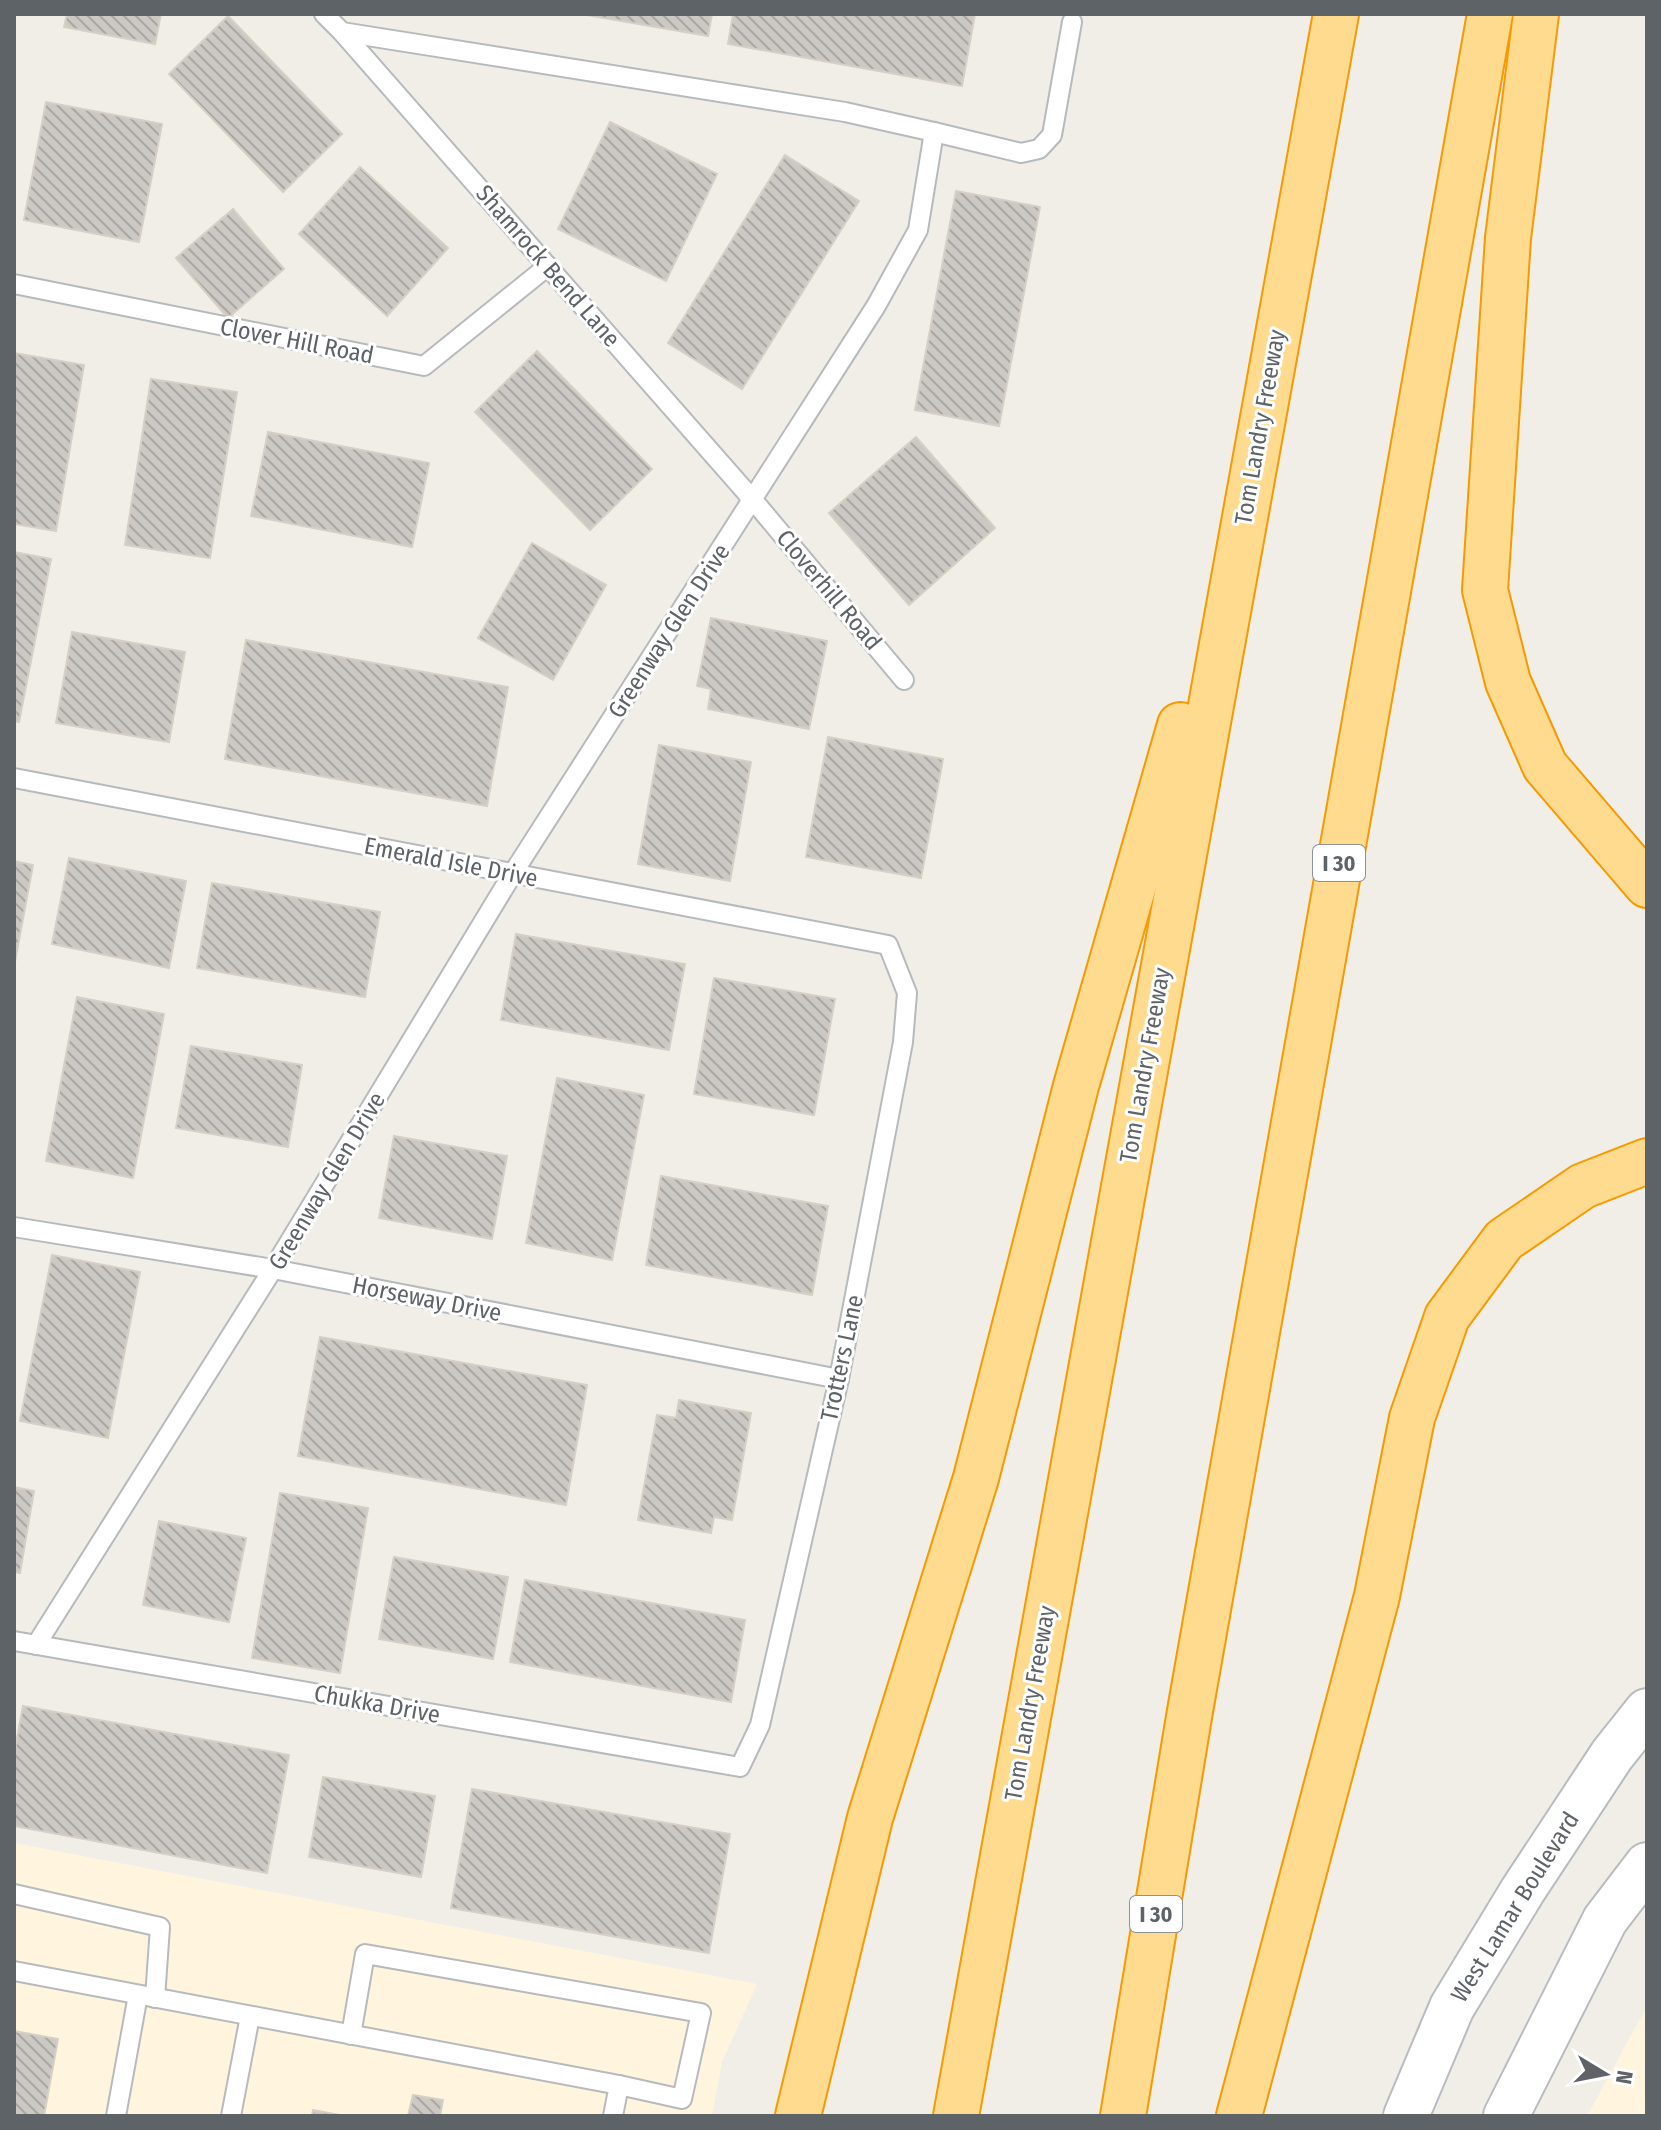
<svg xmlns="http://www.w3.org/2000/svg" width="1661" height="2130" font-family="'Fira Sans Condensed',sans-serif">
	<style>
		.commercial { fill: #fff5de }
		.building { fill: url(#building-back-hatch); stroke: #d6cfc5; stroke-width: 2 }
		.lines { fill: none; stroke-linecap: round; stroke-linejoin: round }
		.lane-casing { stroke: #b7babd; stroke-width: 22 }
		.secondary-casing { stroke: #b8bcc0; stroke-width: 48 }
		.highway-casing { stroke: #f79900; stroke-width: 48 }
		.lane { stroke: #fff; stroke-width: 18 }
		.secondary { stroke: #fff; stroke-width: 44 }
		.highway { stroke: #ffdb90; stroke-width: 44 }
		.labels { text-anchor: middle; stroke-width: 6; stroke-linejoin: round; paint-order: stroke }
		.shield { fill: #fff; stroke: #8e9295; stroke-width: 2 }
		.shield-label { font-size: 22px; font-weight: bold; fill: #5e6367 }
		.street-label { font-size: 24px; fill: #5e6367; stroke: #fff }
	</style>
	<defs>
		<pattern id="building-back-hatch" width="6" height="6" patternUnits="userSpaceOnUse" patternTransform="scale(2)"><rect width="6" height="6" fill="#ccc9c4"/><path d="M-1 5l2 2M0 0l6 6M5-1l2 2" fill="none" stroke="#a9a7a3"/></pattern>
	</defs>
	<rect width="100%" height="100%" fill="#f1eee7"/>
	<g class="commercial">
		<path d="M14,1843L757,1984L722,2062L712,2116H14Z"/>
		<path d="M1647,2006V2116H1587Z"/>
	</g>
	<g class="building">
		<path d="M67,14H161L155,44L64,27Z"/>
		<path d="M581,14H712L708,36Z"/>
		<path d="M733,14H975L962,86L728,44Z"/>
		<path d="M228,16L342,134L283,192L169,74Z"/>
		<path d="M46,102L162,124L139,242L24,220Z"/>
		<path d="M610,122L717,174L666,281L558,229Z"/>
		<path d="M785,155L859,201L742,389L668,343Z"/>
		<path d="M360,167L448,248L387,316L299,234Z"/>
		<path d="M956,191L1040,207L999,426L915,410Z"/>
		<path d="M233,209L284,269L228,318L176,258Z"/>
		<path d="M537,351L652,469L590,530L475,412Z"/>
		<path d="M14,353L84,365L56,531L14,524Z"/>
		<path d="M151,379L237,392L210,558L125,545Z"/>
		<path d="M268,432L429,463L412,547L251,516Z"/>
		<path d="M916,437L995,528L909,605L829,513Z"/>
		<path d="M532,543L606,585L553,680L478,638Z"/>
		<path d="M14,552L51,559L19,722L14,721Z"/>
		<path d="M711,618L827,641L809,729L708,709L711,689L697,686Z"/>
		<path d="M72,632L185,652L169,742L56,723Z"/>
		<path d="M246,640L508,687L487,806L225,759Z"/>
		<path d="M828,737L943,759L921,878L806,857Z"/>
		<path d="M659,745L751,762L730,881L638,864Z"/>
		<path d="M69,858L186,881L169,968L52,944Z"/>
		<path d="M14,861L33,865L14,967Z"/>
		<path d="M212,883L380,912L365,997L197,968Z"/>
		<path d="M516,934L685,964L669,1050L501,1020Z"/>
		<path d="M714,978L835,999L814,1115L694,1094Z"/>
		<path d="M77,997L164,1014L133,1178L46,1161Z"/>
		<path d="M191,1046L302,1065L288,1147L176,1128Z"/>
		<path d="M557,1078L644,1095L612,1260L526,1243Z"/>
		<path d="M394,1136L507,1156L492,1239L379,1218Z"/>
		<path d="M661,1176L828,1206L812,1295L646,1265Z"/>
		<path d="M52,1255L140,1272L108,1438L20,1421Z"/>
		<path d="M320,1337L587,1385L566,1505L298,1456Z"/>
		<path d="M679,1400L751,1413L732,1520L714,1517L711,1533L638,1520L657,1415L676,1418Z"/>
		<path d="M14,1487L34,1491L20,1573L14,1572Z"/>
		<path d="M280,1493L368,1508L340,1673L252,1658Z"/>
		<path d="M159,1521L246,1538L229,1622L143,1605Z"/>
		<path d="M394,1557L508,1577L493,1659L379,1639Z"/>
		<path d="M525,1580L745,1620L731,1702L510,1662Z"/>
		<path d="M23,1706L289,1755L267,1873L14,1826V1754Z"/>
		<path d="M323,1777L435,1796L421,1877L309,1857Z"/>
		<path d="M472,1789L730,1834L709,1953L451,1908Z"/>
		<path d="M14,2031L58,2039L44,2116H14Z"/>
		<path d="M413,2095L443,2100L440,2116H408Z"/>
		<path d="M313,2110L345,2116H312Z"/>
	</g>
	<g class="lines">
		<g class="lane-casing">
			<g id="lane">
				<path d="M342,32L753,500L904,680"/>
				<path d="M934,132L1021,153L1039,149L1052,135L1072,22"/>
				<path d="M14,284L424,366L548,266"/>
				<path d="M14,778L888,945L907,993L903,1042L839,1379L760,1725L740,1767L14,1641"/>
				<path d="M14,1227L273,1269L839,1379"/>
				<path d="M36,1645L273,1269L513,873L876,306L918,230L934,132L845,112L342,32L324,14"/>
				<path d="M14,1894L160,1927L155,1998"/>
				<path d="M14,1971L619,2085L613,2116"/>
				<path d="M351,2035L365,1954L701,2013L682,2099L619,2085"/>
				<path d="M116,2116L138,1995"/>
				<path d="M231,2116L250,2016"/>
			</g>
		</g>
		<g class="secondary-casing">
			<g id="secondary">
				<path d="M1406,2116L1452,2007L1523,1890L1612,1755L1647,1711"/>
				<path d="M1506,2116L1605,1920L1647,1865"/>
			</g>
		</g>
		<g class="highway-casing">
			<g id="highway">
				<path d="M1536,14L1508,238L1485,590L1508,682L1545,766L1647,885"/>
				<path d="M798,2116L870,1818L976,1478L1076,1086L1180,725"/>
				<path d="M956,2116L1336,14"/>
				<path d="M1123,2116L1190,1711L1490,14"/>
				<path d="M1239,2116L1377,1596L1412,1418L1447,1317L1504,1240L1583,1186L1647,1161"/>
			</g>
		</g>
		<use href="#lane" class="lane"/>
		<use href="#secondary" class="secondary"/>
		<use href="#highway" class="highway"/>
	</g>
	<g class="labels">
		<g class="shield">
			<rect x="1313" y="845" width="52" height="36" rx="6"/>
			<rect x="1130" y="1896" width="52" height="36" rx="6"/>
		</g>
		<g class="shield-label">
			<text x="1339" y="871">I 30</text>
			<text x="1156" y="1922">I 30</text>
		</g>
		<g class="street-label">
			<text transform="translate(548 266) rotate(49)" y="8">Shamrock Bend Lane</text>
			<text transform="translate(297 341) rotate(11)" y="8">Clover Hill Road</text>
			<text transform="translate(1260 427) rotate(-80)" y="8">Tom Landry Freeway</text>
			<text transform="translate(829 590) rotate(50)" y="8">Cloverhill Road</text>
			<text transform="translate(669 631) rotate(-57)" y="8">Greenway Glen Drive</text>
			<text transform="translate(451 862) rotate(11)" y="8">Emerald Isle Drive</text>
			<text transform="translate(1145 1065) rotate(-80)" y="8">Tom Landry Freeway</text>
			<text transform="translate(327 1181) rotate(-59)" y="8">Greenway Glen Drive</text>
			<text transform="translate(427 1299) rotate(11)" y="8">Horseway Drive</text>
			<text transform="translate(842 1358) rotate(-78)" y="8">Trotters Lane</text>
			<text transform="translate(1030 1703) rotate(-80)" y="8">Tom Landry Freeway</text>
			<text transform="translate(377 1704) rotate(10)" y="8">Chukka Drive</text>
			<text transform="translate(1515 1907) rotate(-58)" y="8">West Lamar Boulevard</text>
		</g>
	</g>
	<rect width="1661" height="2130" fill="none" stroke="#5e6367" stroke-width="32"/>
	<g transform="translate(1605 2074) rotate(100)" stroke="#ffffff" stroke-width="6" paint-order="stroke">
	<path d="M0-6L14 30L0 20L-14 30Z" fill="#5e6367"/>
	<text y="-12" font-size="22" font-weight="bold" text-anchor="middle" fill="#5e6367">N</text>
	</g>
</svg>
